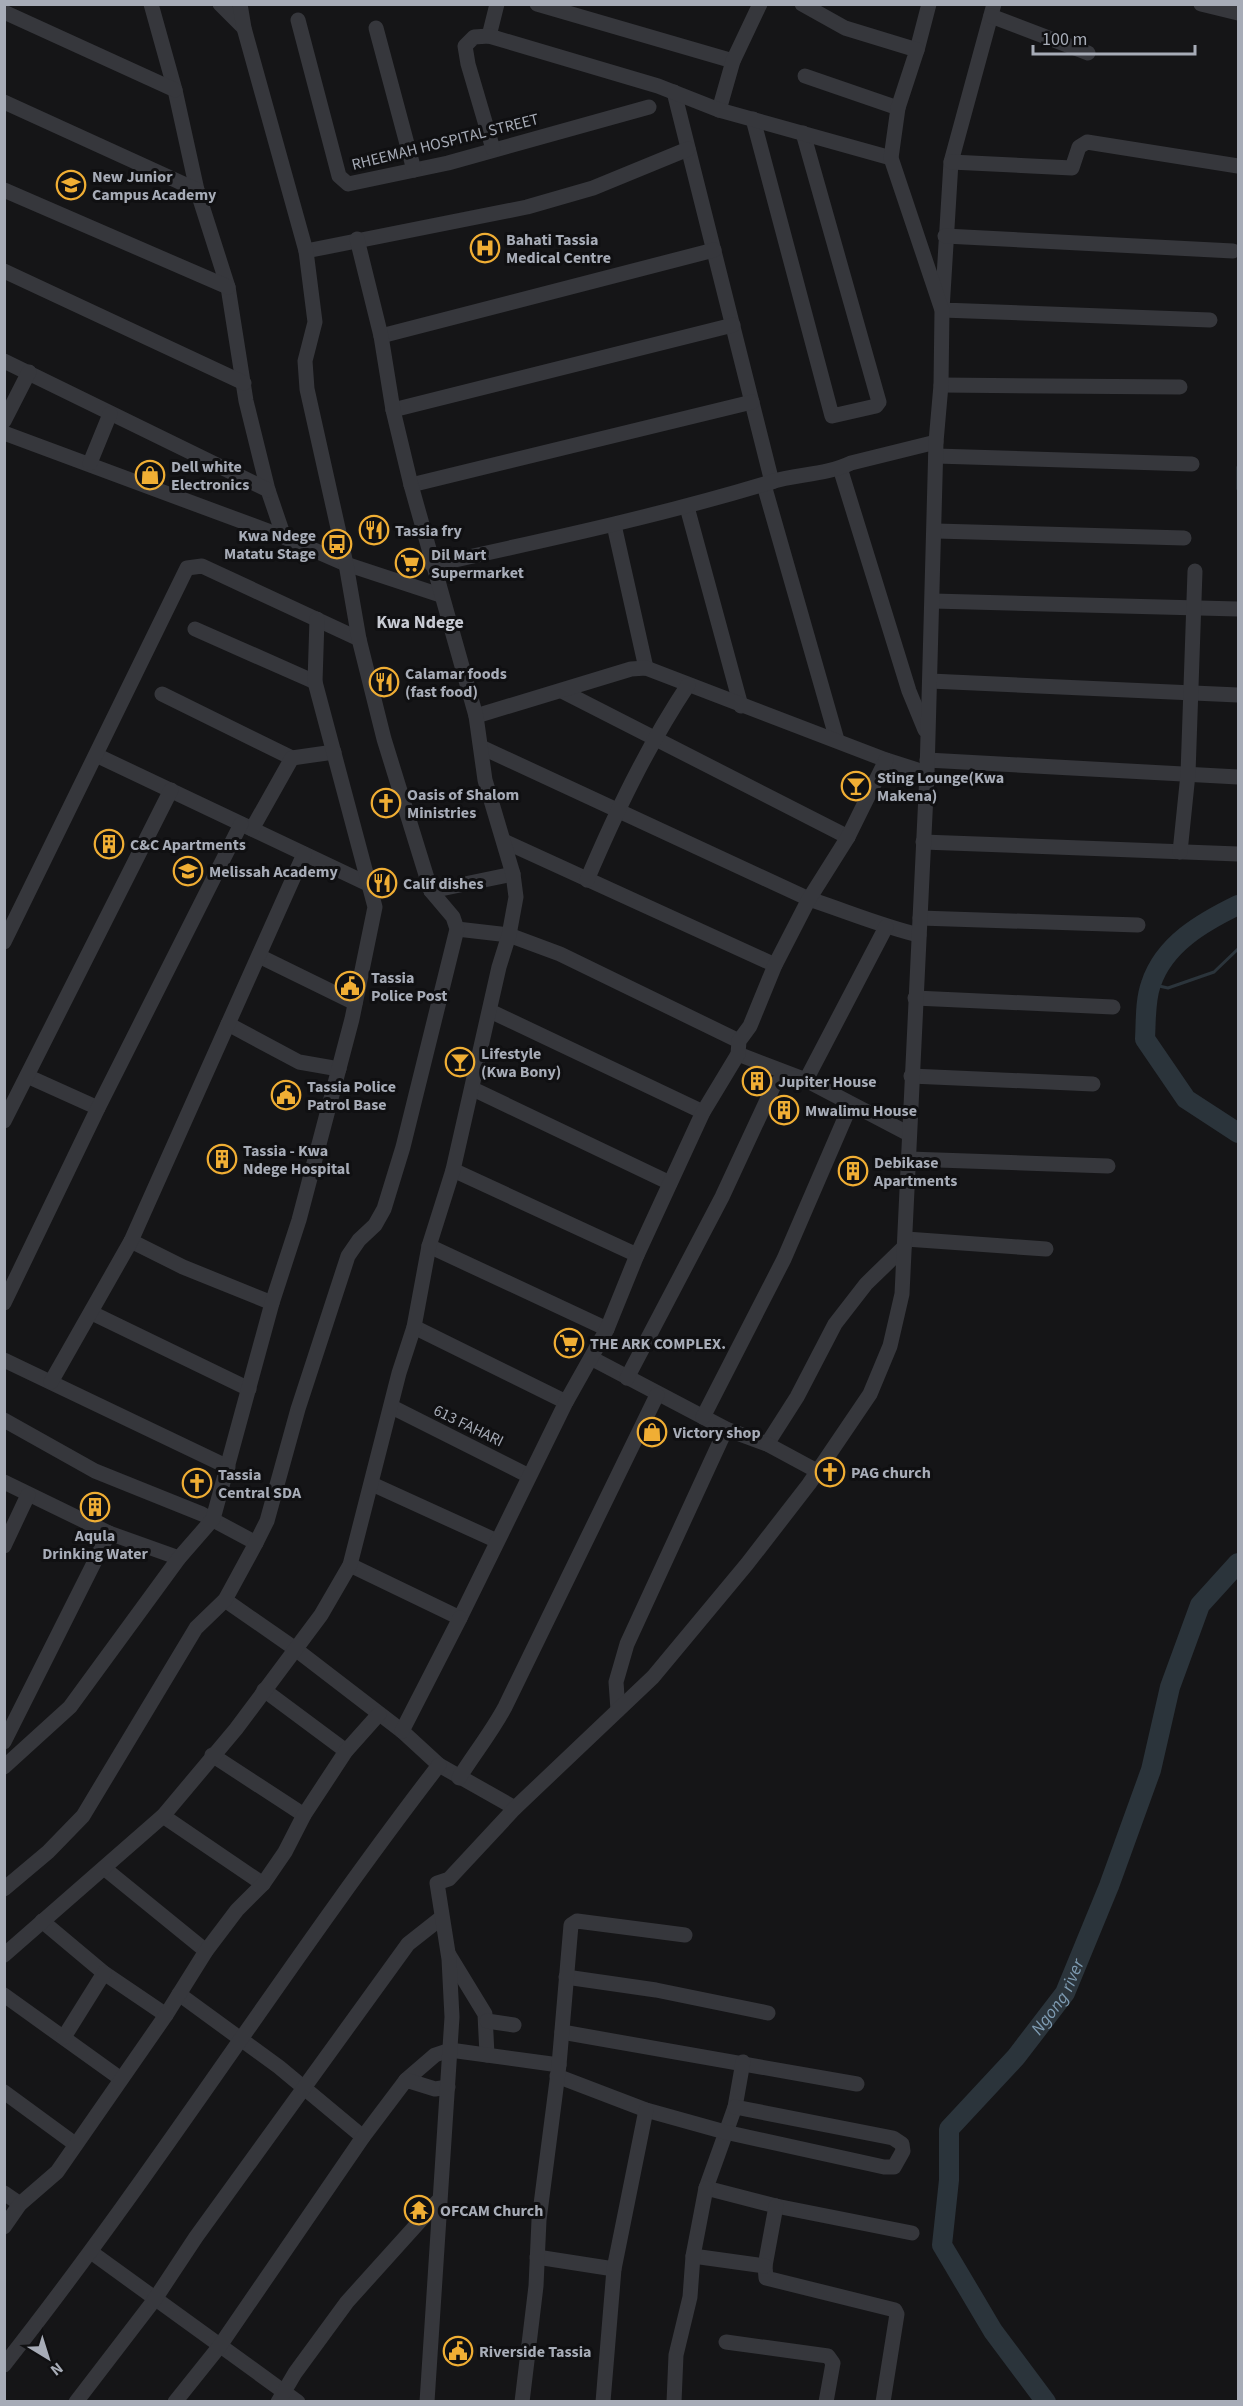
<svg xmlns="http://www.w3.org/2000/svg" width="1243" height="2406" font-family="'Source Sans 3',sans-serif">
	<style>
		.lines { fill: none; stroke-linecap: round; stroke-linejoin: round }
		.stream { stroke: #2b343b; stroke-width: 3 }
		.river { stroke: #2b343b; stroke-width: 20 }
		.minor { stroke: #36373c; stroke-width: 15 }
		.labels { text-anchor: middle; stroke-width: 6; stroke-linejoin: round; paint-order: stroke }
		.street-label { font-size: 16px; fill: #a7acb7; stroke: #101012 }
		.poi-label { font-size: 16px; font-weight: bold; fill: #a7acb7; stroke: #101012; text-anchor: start }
		.neighbourhood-label { font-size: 18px; font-weight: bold; fill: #c8cbd3; stroke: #101012 }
		.water-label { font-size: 18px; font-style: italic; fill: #7e9bb2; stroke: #101012 }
	</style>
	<rect width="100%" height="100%" fill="#151517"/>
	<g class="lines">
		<g class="stream">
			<path d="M1238,467V489"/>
			<path d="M1150,984L1168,988L1214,972L1238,949"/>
		</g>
		<g class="river">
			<path d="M1238,905C1203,922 1164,944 1151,984C1145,1000 1146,1022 1145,1039L1186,1099L1238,1133"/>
			<path id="s1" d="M1046,2402L993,2331L942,2245L949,2180V2129L1016,2057L1065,1993L1109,1886L1151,1770L1170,1687L1200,1605L1238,1563"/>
		</g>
		<g class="minor">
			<path d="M151,4L175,90L197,190L228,287L246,401L268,490L284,537"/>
			<path d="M220,4L244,28"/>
			<path d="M537,4L733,61"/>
			<path d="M994,4L951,162L942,310L1210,320"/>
			<path d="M1201,4L1238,13"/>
			<path d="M4,12L175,90"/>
			<path d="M991,16L1088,53"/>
			<path d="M298,20L339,176L348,184L448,163L649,107"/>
			<path d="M376,28L414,170"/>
			<path d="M489,36L497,4"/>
			<path d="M917,50L929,4"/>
			<path d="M805,76L898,108"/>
			<path d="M674,92L772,482"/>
			<path d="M4,102L197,190"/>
			<path d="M719,110L733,61L760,4"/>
			<path d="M753,119L832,416L876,406L879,402L803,133"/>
			<path d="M493,149L468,64L465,46L474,37L489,36L658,86L719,110L891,158"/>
			<path d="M951,162L1072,168L1079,147L1087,142L1238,166"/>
			<path d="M4,190L228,287"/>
			<path d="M945,236L1233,251"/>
			<path d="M306,251L527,207L593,188L688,149"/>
			<path d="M4,271L244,383"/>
			<path d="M381,336L714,250"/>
			<path d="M4,361L268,490"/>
			<path d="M941,385L1180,387"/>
			<path d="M393,410L733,325"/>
			<path d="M4,421L29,372"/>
			<path d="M4,433L284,537L346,564L440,595"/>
			<path d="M936,456L1192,464"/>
			<path d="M90,463L110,414"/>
			<path d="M840,468L909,691L925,730"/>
			<path d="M411,485L752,402"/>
			<path d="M764,485L837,740"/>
			<path d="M687,507L741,706"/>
			<path d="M614,525L646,668"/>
			<path d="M936,531L1184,538"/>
			<path d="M432,565C546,540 659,516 771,482C797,474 826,475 851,463L936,442"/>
			<path d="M933,601L1238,609"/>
			<path d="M195,629L315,682"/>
			<path d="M930,681L1238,695"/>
			<path d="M562,691L848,837"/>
			<path d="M162,694L292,758"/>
			<path d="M476,716L631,669L646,668L886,760L927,773"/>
			<path d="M481,747L809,899C846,911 881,926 919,935"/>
			<path d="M96,755L368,884"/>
			<path d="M927,760L1238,777"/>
			<path d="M252,829L292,758L334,752"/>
			<path d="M506,842L775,965"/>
			<path d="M923,842L1238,854"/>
			<path d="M1180,852L1188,774L1195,571"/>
			<path d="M587,880C616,812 647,747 688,685"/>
			<path d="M431,891L513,874"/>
			<path d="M920,918L1138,925"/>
			<path d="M457,929L509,935L560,954L739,1041"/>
			<path d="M4,942L187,568L202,566L359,639"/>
			<path d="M259,956L355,1003"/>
			<path d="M915,998L1113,1007"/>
			<path d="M490,1011L703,1112"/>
			<path d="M228,1024L299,1062L339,1069"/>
			<path d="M738,1054L806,1080L886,927"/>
			<path d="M27,1076L98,1108"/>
			<path d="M911,1076L1093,1084"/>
			<path d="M473,1089L670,1183"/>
			<path d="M4,1121L171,790"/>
			<path d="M909,1159L1108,1166"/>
			<path d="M453,1170L637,1255"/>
			<path d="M906,1239L1046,1249"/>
			<path d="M131,1241L183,1267L272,1303"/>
			<path d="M429,1246L607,1329"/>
			<path d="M4,1303L98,1108L241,824"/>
			<path d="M92,1313L249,1389"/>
			<path d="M414,1327L566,1402"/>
			<path d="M591,1358L726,1429L767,1444L797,1397L835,1324L866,1284L904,1247"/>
			<path d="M4,1360L228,1467"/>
			<path d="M627,1378L722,1197L774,1085C785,1076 793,1077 806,1080L909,1134"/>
			<path d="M51,1382L131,1241L304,854"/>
			<path d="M392,1407L529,1476"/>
			<path d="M703,1417L784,1259L851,1104"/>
			<path d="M4,1420L95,1471L202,1514L256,1543"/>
			<path d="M767,1444L817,1471"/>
			<path d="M4,1482L109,1533L179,1558"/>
			<path d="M372,1484L497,1541"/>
			<path d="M4,1546L28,1495"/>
			<path d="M350,1565L460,1618L566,1402L607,1329L637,1255L703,1112L738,1054L739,1041L750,1026L775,965L809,899L848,837L886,760"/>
			<path d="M225,1600L294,1648L402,1731L439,1765L515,1808"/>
			<path d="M264,1690L346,1751"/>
			<path d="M618,1710L616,1682L627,1644L726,1429"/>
			<path d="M402,1731L460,1618"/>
			<path d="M4,1742L109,1533"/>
			<path d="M212,1755L304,1815"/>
			<path d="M4,1767L70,1707L179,1558L213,1519L272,1303L299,1220L352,1019L375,907L315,682L317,619"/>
			<path d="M459,1778C474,1754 491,1733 505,1707L657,1395"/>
			<path d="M163,1816L263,1884"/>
			<path d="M104,1868L206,1951"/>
			<path d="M4,1889L48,1852L83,1816L196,1628L225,1600L256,1543L267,1521L298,1409L348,1256L359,1240L375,1225L384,1209L403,1147L457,929L453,917L431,891L384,739L359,639L346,564L307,389L305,361L315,322L306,251L244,28L240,4"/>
			<path d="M42,1921L104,1973L166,2015"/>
			<path d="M4,1955L163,1816L236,1729L321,1615L350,1565L399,1373L414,1327L429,1246L453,1170L499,967L509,935L516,897L513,874L485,780L476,716L411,485L393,410L381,336L357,239"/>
			<path d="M449,1955L485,2014L487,2055"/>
			<path d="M566,1977L656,1990L768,2013"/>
			<path d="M179,1994L279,2067L363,2137"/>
			<path d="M4,1995L121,2079"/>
			<path d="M487,2021L514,2025"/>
			<path d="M562,2032L857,2084"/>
			<path d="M64,2037L104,1973"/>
			<path d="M743,2062L735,2107L706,2188L776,2206L912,2233"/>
			<path d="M557,2076L646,2110L725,2132L884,2167H894L903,2151L902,2144L893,2138L735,2107"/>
			<path d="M406,2080L435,2055L450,2050L559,2065"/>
			<path d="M4,2092L75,2144"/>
			<path d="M4,2193L20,2204"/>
			<path d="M776,2206L765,2266L766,2278L895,2310L897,2314L883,2402"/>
			<path d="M4,2227L20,2204L57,2172L166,2015L206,1951L237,1910L263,1884L285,1852L304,1815L346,1751L379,1714"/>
			<path d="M91,2252L298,2402"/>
			<path d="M693,2256L765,2266"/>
			<path d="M537,2257L614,2269"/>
			<path d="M726,2342L828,2356L833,2363L826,2402"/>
			<path d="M4,2365C157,2171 288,1961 439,1765"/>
			<path d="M76,2402L155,2299L196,2237L408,1944L441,1918"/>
			<path d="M175,2402L219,2347L363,2137L406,2080L435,2089L448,2087"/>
			<path d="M278,2402L295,2373L347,2302L438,2201"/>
			<path d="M427,2402L452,2017L449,1959L437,1883L449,1879L515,1808L653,1677L747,1564L809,1484L870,1394L890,1346L902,1294L927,773L936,442L941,385L942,310L891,158L898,108L917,50L845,28L802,4"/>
			<path d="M522,2402L536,2286L539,2220L559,2065L571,1925L577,1921L685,1935"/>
			<path d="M603,2402L614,2269L646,2110"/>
			<path d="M674,2402L676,2355L690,2297L693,2256L706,2188"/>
		</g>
	</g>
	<defs>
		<g id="school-ring" transform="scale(1.5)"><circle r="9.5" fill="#101012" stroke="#f0ae34" stroke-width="1.5"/><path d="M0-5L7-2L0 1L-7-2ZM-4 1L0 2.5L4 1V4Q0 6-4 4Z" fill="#f0ae34"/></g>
		<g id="hospital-ring" transform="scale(1.5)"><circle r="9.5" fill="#101012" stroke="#f0ae34" stroke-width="1.5"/><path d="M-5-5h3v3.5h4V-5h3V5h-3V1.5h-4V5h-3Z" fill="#f0ae34"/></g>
		<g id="shop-ring" transform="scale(1.5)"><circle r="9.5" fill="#101012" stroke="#f0ae34" stroke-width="1.5"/><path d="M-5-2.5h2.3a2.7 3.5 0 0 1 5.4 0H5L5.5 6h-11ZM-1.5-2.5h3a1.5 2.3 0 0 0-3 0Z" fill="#f0ae34"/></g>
		<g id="restaurant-ring" transform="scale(1.5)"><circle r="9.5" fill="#101012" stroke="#f0ae34" stroke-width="1.5"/><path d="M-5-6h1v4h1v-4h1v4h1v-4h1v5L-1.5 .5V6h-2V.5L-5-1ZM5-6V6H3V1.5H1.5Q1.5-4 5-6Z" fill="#f0ae34"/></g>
		<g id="bus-ring" transform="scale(1.5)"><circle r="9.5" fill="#101012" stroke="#f0ae34" stroke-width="1.5"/><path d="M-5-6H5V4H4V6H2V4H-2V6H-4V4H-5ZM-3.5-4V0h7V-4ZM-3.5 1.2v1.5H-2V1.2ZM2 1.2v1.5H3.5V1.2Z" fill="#f0ae34"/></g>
		<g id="supermarket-ring" transform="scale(1.5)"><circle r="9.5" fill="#101012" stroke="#f0ae34" stroke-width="1.5"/><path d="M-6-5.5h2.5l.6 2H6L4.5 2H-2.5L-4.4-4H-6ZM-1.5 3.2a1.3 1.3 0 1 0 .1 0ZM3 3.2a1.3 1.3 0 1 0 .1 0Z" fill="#f0ae34"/></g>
		<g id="bar-ring" transform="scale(1.5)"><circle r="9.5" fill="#101012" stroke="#f0ae34" stroke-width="1.5"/><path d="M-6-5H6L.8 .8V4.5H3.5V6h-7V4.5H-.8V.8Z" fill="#f0ae34"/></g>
		<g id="church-ring" transform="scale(1.5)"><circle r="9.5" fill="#101012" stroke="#f0ae34" stroke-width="1.5"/><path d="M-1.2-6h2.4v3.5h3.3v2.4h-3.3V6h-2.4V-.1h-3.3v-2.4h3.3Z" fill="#f0ae34"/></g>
		<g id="building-ring" transform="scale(1.5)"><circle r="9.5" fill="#101012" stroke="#f0ae34" stroke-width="1.5"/><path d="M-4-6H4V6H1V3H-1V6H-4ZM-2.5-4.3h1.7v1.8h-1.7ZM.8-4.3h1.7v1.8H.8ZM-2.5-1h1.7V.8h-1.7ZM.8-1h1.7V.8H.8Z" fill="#f0ae34"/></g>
		<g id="civic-ring" transform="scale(1.5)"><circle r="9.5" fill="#101012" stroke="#f0ae34" stroke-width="1.5"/><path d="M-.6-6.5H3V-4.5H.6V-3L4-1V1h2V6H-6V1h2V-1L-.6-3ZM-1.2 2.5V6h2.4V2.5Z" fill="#f0ae34"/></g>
		<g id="temple-ring" transform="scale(1.5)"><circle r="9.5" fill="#101012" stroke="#f0ae34" stroke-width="1.5"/><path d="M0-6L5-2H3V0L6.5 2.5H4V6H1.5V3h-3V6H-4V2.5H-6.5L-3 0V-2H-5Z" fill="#f0ae34"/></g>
	</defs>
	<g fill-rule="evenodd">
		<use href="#school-ring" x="71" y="185"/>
		<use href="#hospital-ring" x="485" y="248"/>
		<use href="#shop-ring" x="150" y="475"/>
		<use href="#restaurant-ring" x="374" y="530"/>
		<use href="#bus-ring" x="337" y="544"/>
		<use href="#supermarket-ring" x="410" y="563"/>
		<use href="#restaurant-ring" x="384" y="682"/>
		<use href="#bar-ring" x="856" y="786"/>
		<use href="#church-ring" x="386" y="803"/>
		<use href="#building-ring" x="109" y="844"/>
		<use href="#school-ring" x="188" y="871"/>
		<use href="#restaurant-ring" x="382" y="883"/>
		<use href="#civic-ring" x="350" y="986"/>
		<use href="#bar-ring" x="460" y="1062"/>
		<use href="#building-ring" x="757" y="1081"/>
		<use href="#civic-ring" x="286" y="1095"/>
		<use href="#building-ring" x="784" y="1110"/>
		<use href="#building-ring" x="222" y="1159"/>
		<use href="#building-ring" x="853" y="1171"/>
		<use href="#supermarket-ring" x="569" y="1343"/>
		<use href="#shop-ring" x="652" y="1432"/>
		<use href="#church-ring" x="830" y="1472"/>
		<use href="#church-ring" x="197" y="1483"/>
		<use href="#building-ring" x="95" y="1507"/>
		<use href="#temple-ring" x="419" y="2210"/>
		<use href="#civic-ring" x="458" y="2351"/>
	</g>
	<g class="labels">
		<g class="street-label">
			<text transform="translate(445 141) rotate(-14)" y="6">RHEEMAH HOSPITAL STREET</text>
			<text transform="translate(469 1425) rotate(26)" y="6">613 FAHARI</text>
		</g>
		<g class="poi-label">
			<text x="92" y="182">New Junior<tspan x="92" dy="18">Campus Academy</tspan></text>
			<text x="506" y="245">Bahati Tassia<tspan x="506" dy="18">Medical Centre</tspan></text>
			<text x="171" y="472">Dell white<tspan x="171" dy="18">Electronics</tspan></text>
			<text x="395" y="536">Tassia fry</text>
			<text x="316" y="541" text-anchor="end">Kwa Ndege<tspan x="316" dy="18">Matatu Stage</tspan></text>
			<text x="431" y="560">Dil Mart<tspan x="431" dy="18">Supermarket</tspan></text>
			<text x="405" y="679">Calamar foods<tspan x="405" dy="18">(fast food)</tspan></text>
			<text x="877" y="783">Sting Lounge(Kwa<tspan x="877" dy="18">Makena)</tspan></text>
			<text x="407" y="800">Oasis of Shalom<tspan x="407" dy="18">Ministries</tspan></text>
			<text x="130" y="850">C&amp;C Apartments</text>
			<text x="209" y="877">Melissah Academy</text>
			<text x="403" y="889">Calif dishes</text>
			<text x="371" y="983">Tassia<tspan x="371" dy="18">Police Post</tspan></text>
			<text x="481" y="1059">Lifestyle<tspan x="481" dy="18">(Kwa Bony)</tspan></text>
			<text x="778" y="1087">Jupiter House</text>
			<text x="307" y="1092">Tassia Police<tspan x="307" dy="18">Patrol Base</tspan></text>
			<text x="805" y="1116">Mwalimu House</text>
			<text x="243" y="1156">Tassia - Kwa<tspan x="243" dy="18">Ndege Hospital</tspan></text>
			<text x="874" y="1168">Debikase<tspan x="874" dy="18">Apartments</tspan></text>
			<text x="590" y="1349">THE ARK COMPLEX.</text>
			<text x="673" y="1438">Victory shop</text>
			<text x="851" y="1478">PAG church</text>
			<text x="218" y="1480">Tassia<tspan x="218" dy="18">Central SDA</tspan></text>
			<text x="95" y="1541" text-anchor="middle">Aqula<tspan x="95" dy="18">Drinking Water</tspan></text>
			<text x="440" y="2216">OFCAM Church</text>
			<text x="479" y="2357">Riverside Tassia</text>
		</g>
		<g class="neighbourhood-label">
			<text x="420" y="628">Kwa Ndege</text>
		</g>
		<g class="water-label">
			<text dy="6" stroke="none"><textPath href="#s1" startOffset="477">Ngong river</textPath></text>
		</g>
	</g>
	<rect width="1243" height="2406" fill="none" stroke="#a7acb7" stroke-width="12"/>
	<g transform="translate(48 2358) rotate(142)" stroke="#101012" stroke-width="4.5" paint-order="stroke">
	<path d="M0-4.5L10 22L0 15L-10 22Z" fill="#a7acb7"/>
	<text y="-9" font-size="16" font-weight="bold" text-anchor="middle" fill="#a7acb7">N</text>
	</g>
	<path d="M1033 45v9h162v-9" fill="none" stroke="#a7acb7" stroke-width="3"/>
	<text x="1042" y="45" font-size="18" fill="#a7acb7" stroke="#101012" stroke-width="4.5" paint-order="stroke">100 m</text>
</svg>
